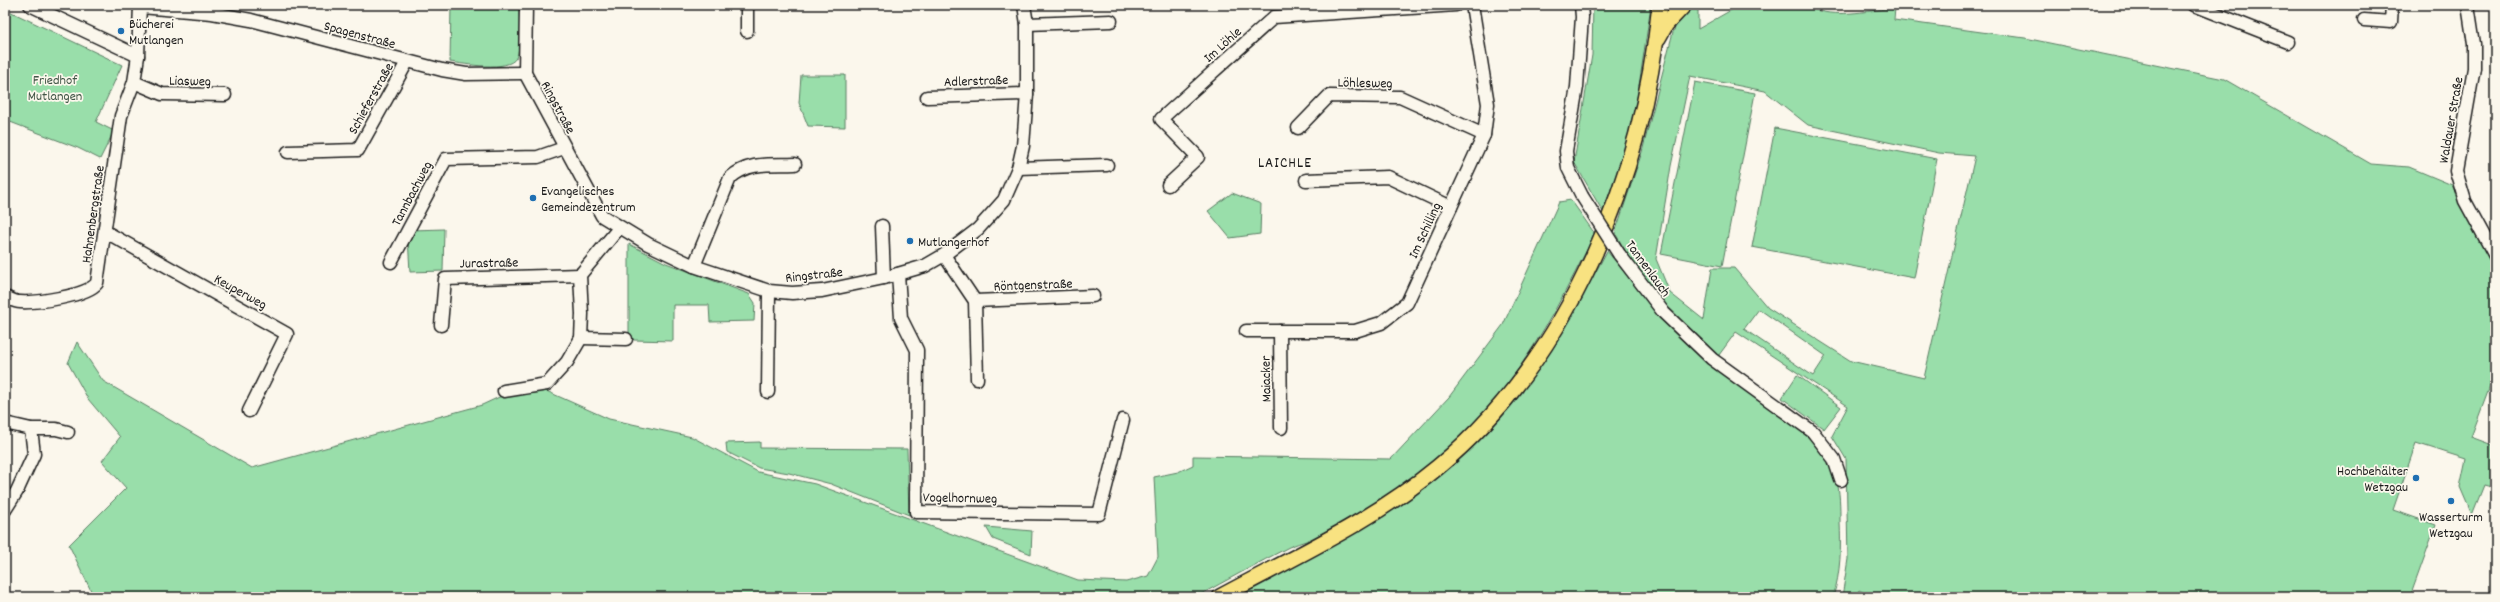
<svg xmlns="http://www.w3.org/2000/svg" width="2500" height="602" font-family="Dekko,sans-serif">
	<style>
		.built { fill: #fae5dc }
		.green { fill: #99deaa; stroke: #5a7d63; fill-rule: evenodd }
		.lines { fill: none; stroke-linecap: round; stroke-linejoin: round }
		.stream { stroke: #608199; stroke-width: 3 }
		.minor-casing { stroke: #1c1c1c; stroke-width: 15 }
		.major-casing { stroke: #1c1c1c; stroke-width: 18 }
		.minor { stroke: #fbf7ec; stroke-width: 12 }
		.major { stroke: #f8e281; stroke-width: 15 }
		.minor-bridge-casing { stroke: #1c1c1c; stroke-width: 15; stroke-linecap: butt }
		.minor-bridge { stroke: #fbf7ec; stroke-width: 12 }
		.poi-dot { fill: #1f6fb2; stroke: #fbf7ec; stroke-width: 1.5 }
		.labels { text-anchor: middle; stroke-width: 3.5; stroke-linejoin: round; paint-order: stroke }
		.poi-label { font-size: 14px; fill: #1c1c1c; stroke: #fbf7ec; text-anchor: start }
		.street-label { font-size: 14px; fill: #1c1c1c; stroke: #fbf7ec }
		.park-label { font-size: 14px; fill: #425647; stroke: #fbf7ec }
		.neighbourhood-label { font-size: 15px; letter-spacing: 1px; fill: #1c1c1c; stroke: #fbf7ec }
	</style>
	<rect width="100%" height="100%" fill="#fbf7ec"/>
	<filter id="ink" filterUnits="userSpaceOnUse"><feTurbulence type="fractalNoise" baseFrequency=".025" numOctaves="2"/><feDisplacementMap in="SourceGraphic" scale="8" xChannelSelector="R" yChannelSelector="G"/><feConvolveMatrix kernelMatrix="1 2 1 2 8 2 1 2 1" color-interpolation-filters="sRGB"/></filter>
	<g filter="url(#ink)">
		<path class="built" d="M1827,5H1896L1895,8L1839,12L1828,11Z"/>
		<g class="green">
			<path d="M451,5H519C519,18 522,48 516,58C508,72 464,64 450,62Z"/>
			<path d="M1593,5H1651L1637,99L1624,153L1603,212L1574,162L1592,55Z"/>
			<path d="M1694,5H1698V29L1740,5H1815L1816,10C1839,18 1871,10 1895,8L1894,20L2025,38L2224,79L2371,164L2409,167L2452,185L2472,227L2495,268V373L2471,437L2495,446V488L2484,485L2472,515L2460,487L2466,459L2416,443L2393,510L2436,525L2410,597H1872L1859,590L1856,597H1842L1848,559L1846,459L1832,436L1848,406L1736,332L1716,359L1688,334L1641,278L1615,233L1642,152L1673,32L1680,18ZM1690,76L1765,91L1808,125L1939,153L1975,156L1924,378L1851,361L1768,308L1734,268H1712L1704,320L1670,293L1656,259L1671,166ZM1759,309L1826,356L1813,376L1744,329Z"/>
			<path d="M5,9L122,65L96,122L114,131L100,159L78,148L5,120Z"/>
			<path d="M801,75H845V127L808,126L799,103Z"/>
			<path d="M1695,82L1755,93L1722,266L1661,254Z"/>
			<path d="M1775,128L1937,159L1914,278L1752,247Z"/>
			<path d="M1232,193L1261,204L1260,234L1230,238L1208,211Z"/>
			<path d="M1571,200L1595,234C1569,285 1543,336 1509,382C1462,445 1394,497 1326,533C1315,539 1301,542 1289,547C1258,563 1227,580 1196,597H94L69,545L126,488L102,461L120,437L88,399L68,363L77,342L103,381L252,468L482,405L508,393L542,389L609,419L692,437L758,472L815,484L1078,580L1126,582L1148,576L1158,557L1154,477L1178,472L1193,465V456L1391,459L1449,397L1503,325L1559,202Z"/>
			<path d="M444,229L443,271L410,272L408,237L412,230Z"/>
			<path d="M629,244L666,263L749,294L755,303L754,321L710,322L709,305H673V341L634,340L629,336Z"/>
			<path d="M1607,251C1635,285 1661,321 1694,351C1734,387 1818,426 1836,477C1840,491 1840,507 1840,522C1841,547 1841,572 1833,597H1235C1274,575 1312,553 1351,531C1391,508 1432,486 1466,453C1527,396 1568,324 1607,251Z"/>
			<path d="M1797,375L1841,407L1824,429L1782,398Z"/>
			<path d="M760,442V448L907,449L909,515L831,484L789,473L759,468L727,452L726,443Z"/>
			<path d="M986,527L1032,531L1031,554L993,539Z"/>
		</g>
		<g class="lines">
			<path class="stream" d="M534,594L538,597"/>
			<g class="minor-casing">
				<g id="minor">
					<path d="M30,5L138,56"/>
					<path d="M526,5L525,73L602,216L648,244L694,266L769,291L792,293L822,291L884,278L925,266L944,255L978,229L1004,200L1018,168L1023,146L1027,94V24L1024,5"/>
					<path d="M747,5V31"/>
					<path d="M1581,5L1582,17L1577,87L1566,151L1568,168L1582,196"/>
					<path d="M2194,5L2288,42"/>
					<path d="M2468,5L2474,44V68L2456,171L2465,201L2495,256"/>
					<path d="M141,7L212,13L251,20L442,70L466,74L525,73"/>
					<path d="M2364,20L2391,22L2392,5"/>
					<path d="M1027,24L1111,21"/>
					<path d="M134,82L162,94L225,95"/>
					<path d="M927,97L1027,94"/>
					<path d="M1298,128L1329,96L1400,97L1484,135"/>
					<path d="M288,152L358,150L407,62"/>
					<path d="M1018,168L1107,165"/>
					<path d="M1306,180L1388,177L1451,207"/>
					<path d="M1168,185L1198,157L1161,119L1274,17L1456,5"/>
					<path d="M882,226L884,278"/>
					<path d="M106,232L287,334L249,411"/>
					<path d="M1619,254L1664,313L1712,359L1813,432L1834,459L1841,480"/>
					<path d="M944,255L975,301L977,379"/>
					<path d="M391,262L446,159L538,157L564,148"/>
					<path d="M694,266L730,178C749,161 771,165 795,164"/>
					<path d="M898,274L901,318L917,350L916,512L1099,514L1123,420"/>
					<path d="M5,297C10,299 15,302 20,302C37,303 87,296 97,283L121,116L134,82L138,56L140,5"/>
					<path d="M975,301L1093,296"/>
					<path d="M441,325L445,279L580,275"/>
					<path d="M1246,331H1355L1381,323L1407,303L1484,135L1488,104L1472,5"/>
					<path d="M1280,331L1281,428"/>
					<path d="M581,338L626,339"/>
					<path d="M504,391L547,384L567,362L581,338L582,314L580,275L619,228"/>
					<path d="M768,392L769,291"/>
					<path d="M5,423L31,429H56L68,432"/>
					<path d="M5,510L17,491L34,454L31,429"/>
				</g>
			</g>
			<g class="major-casing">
				<g id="major">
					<path d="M1658,38L1666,24L1684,5"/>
					<path d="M1220,597C1294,557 1373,521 1438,467C1572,356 1643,173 1660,5"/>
				</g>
			</g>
			<use href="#minor" class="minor"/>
			<use href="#major" class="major"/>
			<g class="minor-bridge-casing">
				<path id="minor-bridge" d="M1582,196L1619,254"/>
			</g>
			<use href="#minor-bridge" class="minor-bridge"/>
		</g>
	</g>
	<g class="poi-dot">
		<circle cx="121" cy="31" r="4"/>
		<circle cx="533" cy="198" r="4"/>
		<circle cx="910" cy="241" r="4"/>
		<circle cx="2416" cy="478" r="4"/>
		<circle cx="2451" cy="501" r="4"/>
	</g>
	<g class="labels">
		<g class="poi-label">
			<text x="129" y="28">Bücherei<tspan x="129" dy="16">Mutlangen</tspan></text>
			<text x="541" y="195">Evangelisches<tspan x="541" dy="16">Gemeindezentrum</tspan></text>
			<text x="918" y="246">Mutlangerhof</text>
			<text x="2408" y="475" text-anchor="end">Hochbehälter<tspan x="2408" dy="16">Wetzgau</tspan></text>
			<text x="2451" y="521" text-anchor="middle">Wasserturm<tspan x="2451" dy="16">Wetzgau</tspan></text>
		</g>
		<g class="street-label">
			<text transform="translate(360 34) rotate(15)" y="5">Spagenstraße</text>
			<text transform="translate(1222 44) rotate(-42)" y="5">Im Löhle</text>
			<text transform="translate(190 80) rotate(1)" y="5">Liasweg</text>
			<text transform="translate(976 80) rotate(-2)" y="5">Adlerstraße</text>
			<text transform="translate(1365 82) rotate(1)" y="5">Löhlesweg</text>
			<text transform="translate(370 98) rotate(-61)" y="5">Schieferstraße</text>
			<text transform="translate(559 107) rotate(62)" y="5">Ringstraße</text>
			<text transform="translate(2450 120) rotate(-80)" y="5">Waldauer Straße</text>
			<text transform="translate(411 193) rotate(-62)" y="5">Tannbachweg</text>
			<text transform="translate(92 214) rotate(-82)" y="5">Hahnenbergstraße</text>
			<text transform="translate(1424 230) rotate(-65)" y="5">Im Schilling</text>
			<text transform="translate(489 262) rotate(-1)" y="5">Jurastraße</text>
			<text transform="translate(1649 268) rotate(54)" y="5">Tannenlauch</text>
			<text transform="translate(814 274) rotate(-6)" y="5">Ringstraße</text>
			<text transform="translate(1033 284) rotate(-2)" y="5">Röntgenstraße</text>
			<text transform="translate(241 291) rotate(29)" y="5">Keuperweg</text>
			<text transform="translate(1265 379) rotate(-91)" y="5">Maiacker</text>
			<text transform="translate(960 497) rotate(1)" y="5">Vogelhornweg</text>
		</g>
		<g class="park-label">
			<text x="55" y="84">Friedhof<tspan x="55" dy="16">Mutlangen</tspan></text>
		</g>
		<g class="neighbourhood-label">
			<text x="1285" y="167">LAICHLE</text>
		</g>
	</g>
	<rect width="2500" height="602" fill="none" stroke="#fbf7ec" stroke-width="20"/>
	<rect x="10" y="10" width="2480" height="582" fill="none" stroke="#1c1c1c" stroke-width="1.5" filter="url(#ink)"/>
</svg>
